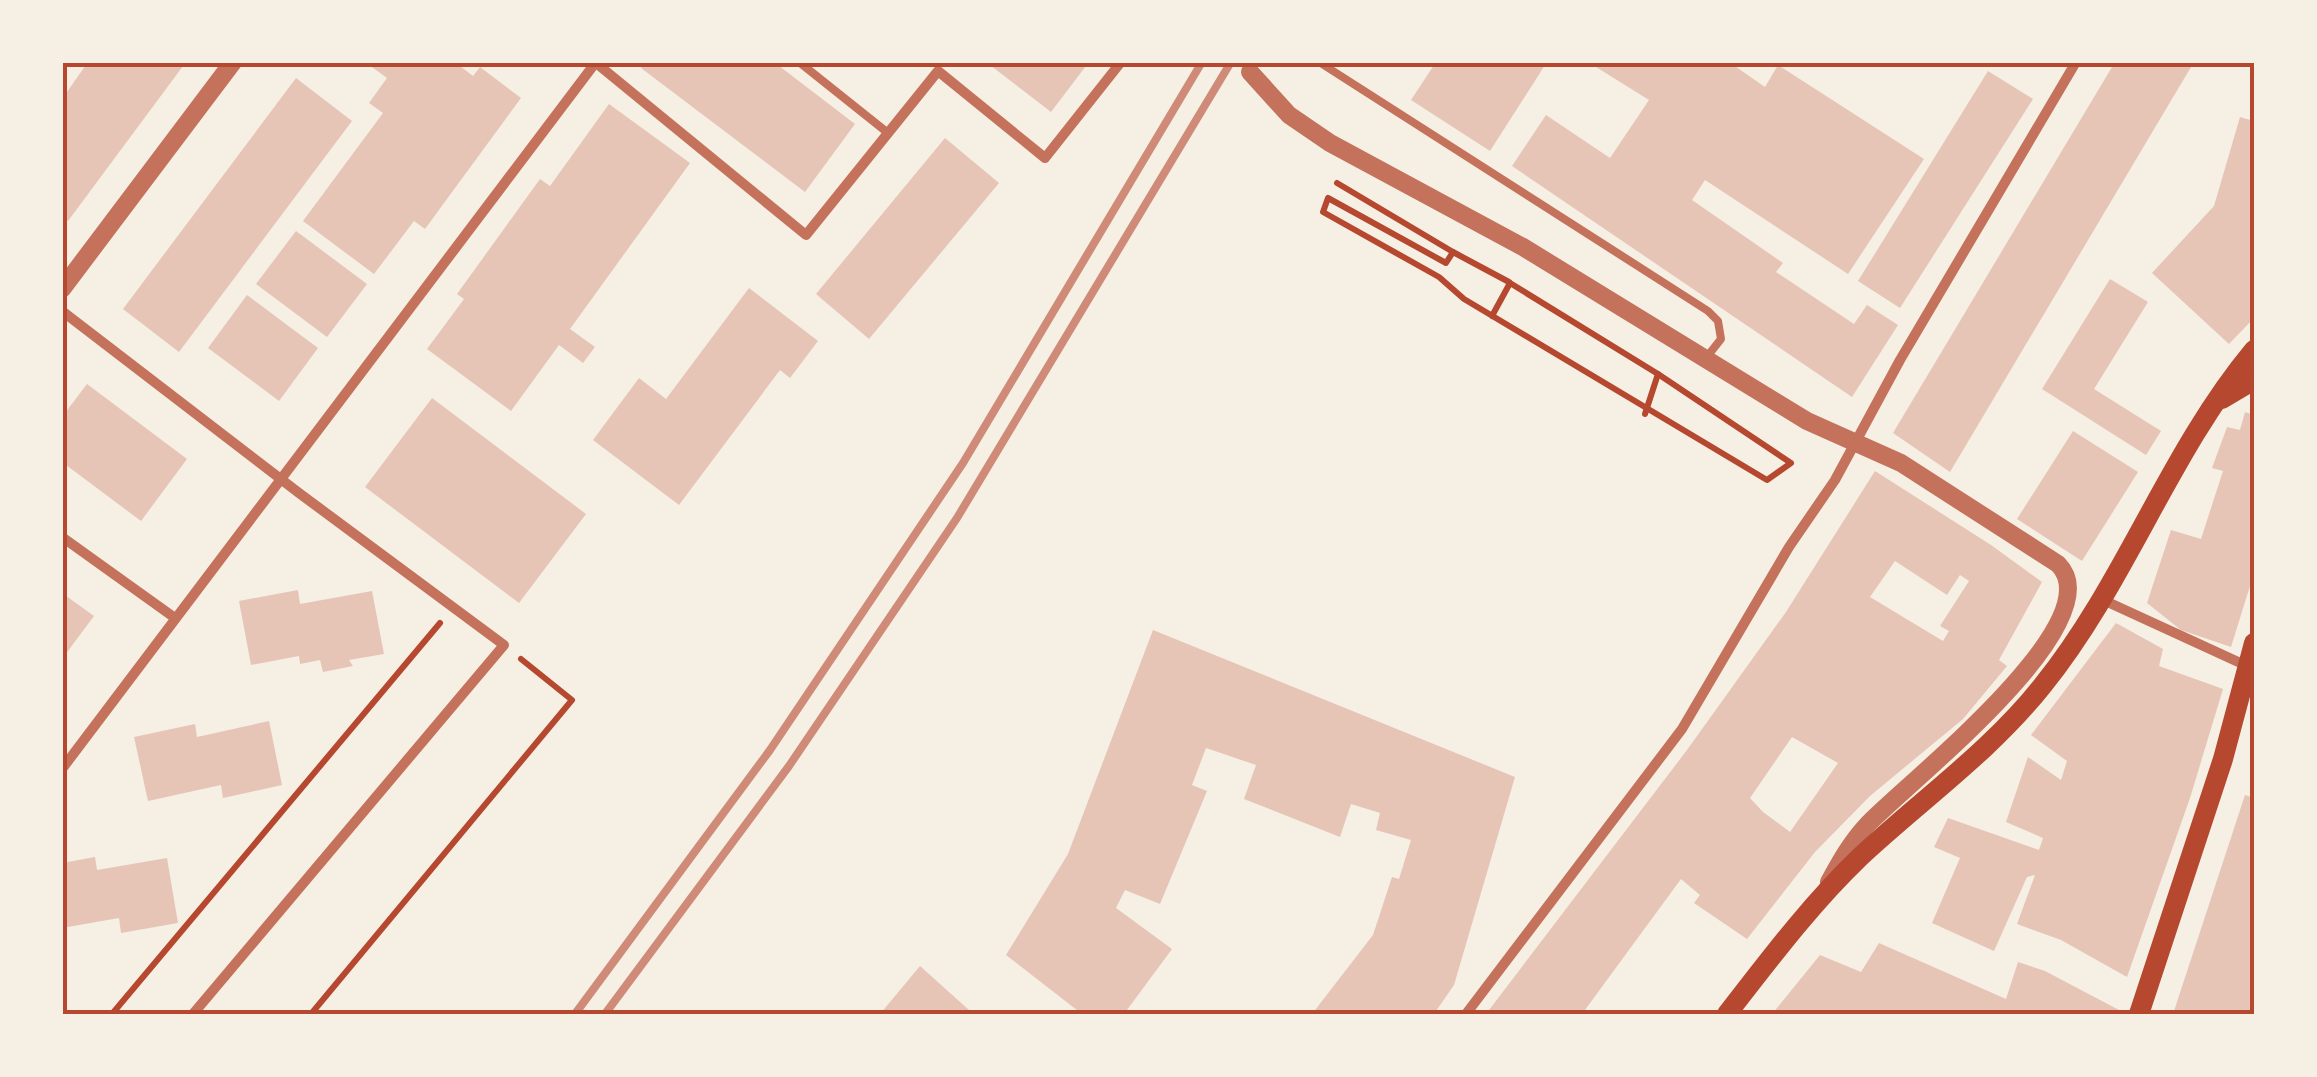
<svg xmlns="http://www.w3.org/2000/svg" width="2317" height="1077" font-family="'Open Sans',sans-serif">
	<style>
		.building { fill: #e6c5b7; fill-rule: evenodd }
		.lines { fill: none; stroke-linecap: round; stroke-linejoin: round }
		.path { stroke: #b5482f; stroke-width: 6 }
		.service { stroke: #c5725c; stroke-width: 8 }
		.minor { stroke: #c5725c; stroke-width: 10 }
		.tertiary { stroke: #c5725c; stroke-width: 18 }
		.secondary { stroke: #b5482f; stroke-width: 20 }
		.rail { stroke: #cf8b77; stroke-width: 8 }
		.neatline { fill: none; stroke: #b5482f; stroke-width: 4 }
	</style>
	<rect width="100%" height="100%" fill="#f6efe4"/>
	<g class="building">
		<path d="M88,62H186L68,221L62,216V99Z"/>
		<path d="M365,62H455L473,76L480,67L521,98L425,229L414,221L374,274L303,221L383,113L369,103L387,78Z"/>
		<path d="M645,62H774L855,124L805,192L641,68Z"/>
		<path d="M986,62H1089L1051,112Z"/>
		<path d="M1436,62H1547L1490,151L1411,100Z"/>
		<path d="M1588,62H1729L1765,87L1778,65L1924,159L1848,274L1705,180L1692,200L1783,263L1776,272L1854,324L1867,305L1898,325L1852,397L1512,166L1546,115L1610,158L1649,100Z"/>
		<path d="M2115,62H2194L1950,472L1893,433Z"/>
		<path d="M1988,71L2033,99L1900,308L1858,281Z"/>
		<path d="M296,78L352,121L179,352L123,309Z"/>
		<path d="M609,104L690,163L570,329L595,347L583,363L559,345L511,411L427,349L464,299L457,294L540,179L550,186Z"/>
		<path d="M2240,117L2254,121V318L2229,344L2152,273L2214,206Z"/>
		<path d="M945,138L999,183L869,339L816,294Z"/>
		<path d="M296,231L367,284L327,337L256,284Z"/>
		<path d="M2110,279L2148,302L2094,389L2161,431L2146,455L2042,389Z"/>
		<path d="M749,288L818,341L790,378L780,370L679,505L593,440L639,378L666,399Z"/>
		<path d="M247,295L318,348L279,401L208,348Z"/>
		<path d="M87,384L187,459L141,521L62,462V417Z"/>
		<path d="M432,398L586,514L519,603L365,487Z"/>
		<path d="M2245,412L2254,415V573L2231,647L2181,630L2147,603L2171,530L2201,539L2223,471L2212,468L2227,427L2240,430Z"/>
		<path d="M2073,431L2138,472L2082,561L2017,519Z"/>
		<path d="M1875,471L1991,545L2042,582L1999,660L2007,666L1963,719L1870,796L1815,852L1747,939L1694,903L1700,895L1681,879L1582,1014H1486L1687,750L1786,612ZM1895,561L1947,595L1960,575L1969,581L1940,626L1949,631L1943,641L1870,597ZM1792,737L1838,763L1790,832L1763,812L1750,798Z"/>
		<path d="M298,590L300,604L372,591L384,654L349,660L353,666L323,672L320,660L300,664L299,656L251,665L239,601Z"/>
		<path d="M62,593L94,616L62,659Z"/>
		<path d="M2116,623L2163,649L2159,666L2223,689L2190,798L2127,977L2061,940L2017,924L2035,875L2027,877L1994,951L1932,923L1960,858L1934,847L1948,818L2039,850L2043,838L2006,822L2028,757L2061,780L2067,761L2031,735Z"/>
		<path d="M1153,630L1515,777L1454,985L1434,1014H1312L1373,935L1392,877L1399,879L1411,840L1376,830L1380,813L1351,804L1340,837L1244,799L1256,765L1206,748L1192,785L1207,791L1160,904L1125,890L1116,908L1172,949L1124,1014H1082L1006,955L1068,854Z"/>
		<path d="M269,721L282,785L223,798L221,785L148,801L134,737L195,724L197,737Z"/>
		<path d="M2245,795L2254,798V1014H2173Z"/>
		<path d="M95,857L97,870L167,858L178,923L121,933L119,918L62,928V863Z"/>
		<path d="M1879,943L2006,999L2018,962L2045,971L2119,1010L2118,1014H1772L1820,955L1861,972Z"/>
		<path d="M920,966L969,1010L975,1014H880Z"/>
	</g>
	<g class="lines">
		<g class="path">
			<path d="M1337,183L1453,252L1446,263L1328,198L1323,212L1439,277L1464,299L1767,480L1791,463L1658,374L1510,283L1492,316"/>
			<path d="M1453,252L1509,282"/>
			<path d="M1645,414L1658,374"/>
			<path d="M112,1014L440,623"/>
			<path d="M311,1014L572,700L521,659"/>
		</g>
		<g class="service">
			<path d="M799,62L888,133"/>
			<path d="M1319,62L1708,311L1718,321L1721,339L1706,358"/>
		</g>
		<g class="minor">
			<path d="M596,63L806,235L938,71L1045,158L1121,62"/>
			<path d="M62,311L299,493L504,645L193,1014"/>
			<path d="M62,537L175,618"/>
			<path d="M2101,599L2247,666"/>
			<path d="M62,769L596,62"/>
			<path d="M1466,1014L1682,729L1789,547L1835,480L1900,360L2076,62"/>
		</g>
		<g class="tertiary">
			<path d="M1250,72L1289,115L1330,143L1523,247L1807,421L1901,463L2058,564C2116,622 1903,786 1867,825C1851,842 1840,862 1829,882"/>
			<path d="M62,289L233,62"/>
		</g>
		<g class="secondary">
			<path d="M2222,399L2254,380"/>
			<path d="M1727,1014C1769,960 1810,905 1860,857C1921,800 1991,751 2043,685C2126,582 2169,452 2254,350"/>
			<path d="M2139,1014L2223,759L2254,643"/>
		</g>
		<g class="rail">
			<path d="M575,1014L770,750L963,463L1202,62"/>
			<path d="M605,1014L789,766L957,518L1231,62"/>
		</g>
	</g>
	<rect width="2317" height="1077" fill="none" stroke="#f6efe4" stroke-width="130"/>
	<rect x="65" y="65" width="2187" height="947" class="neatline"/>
</svg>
